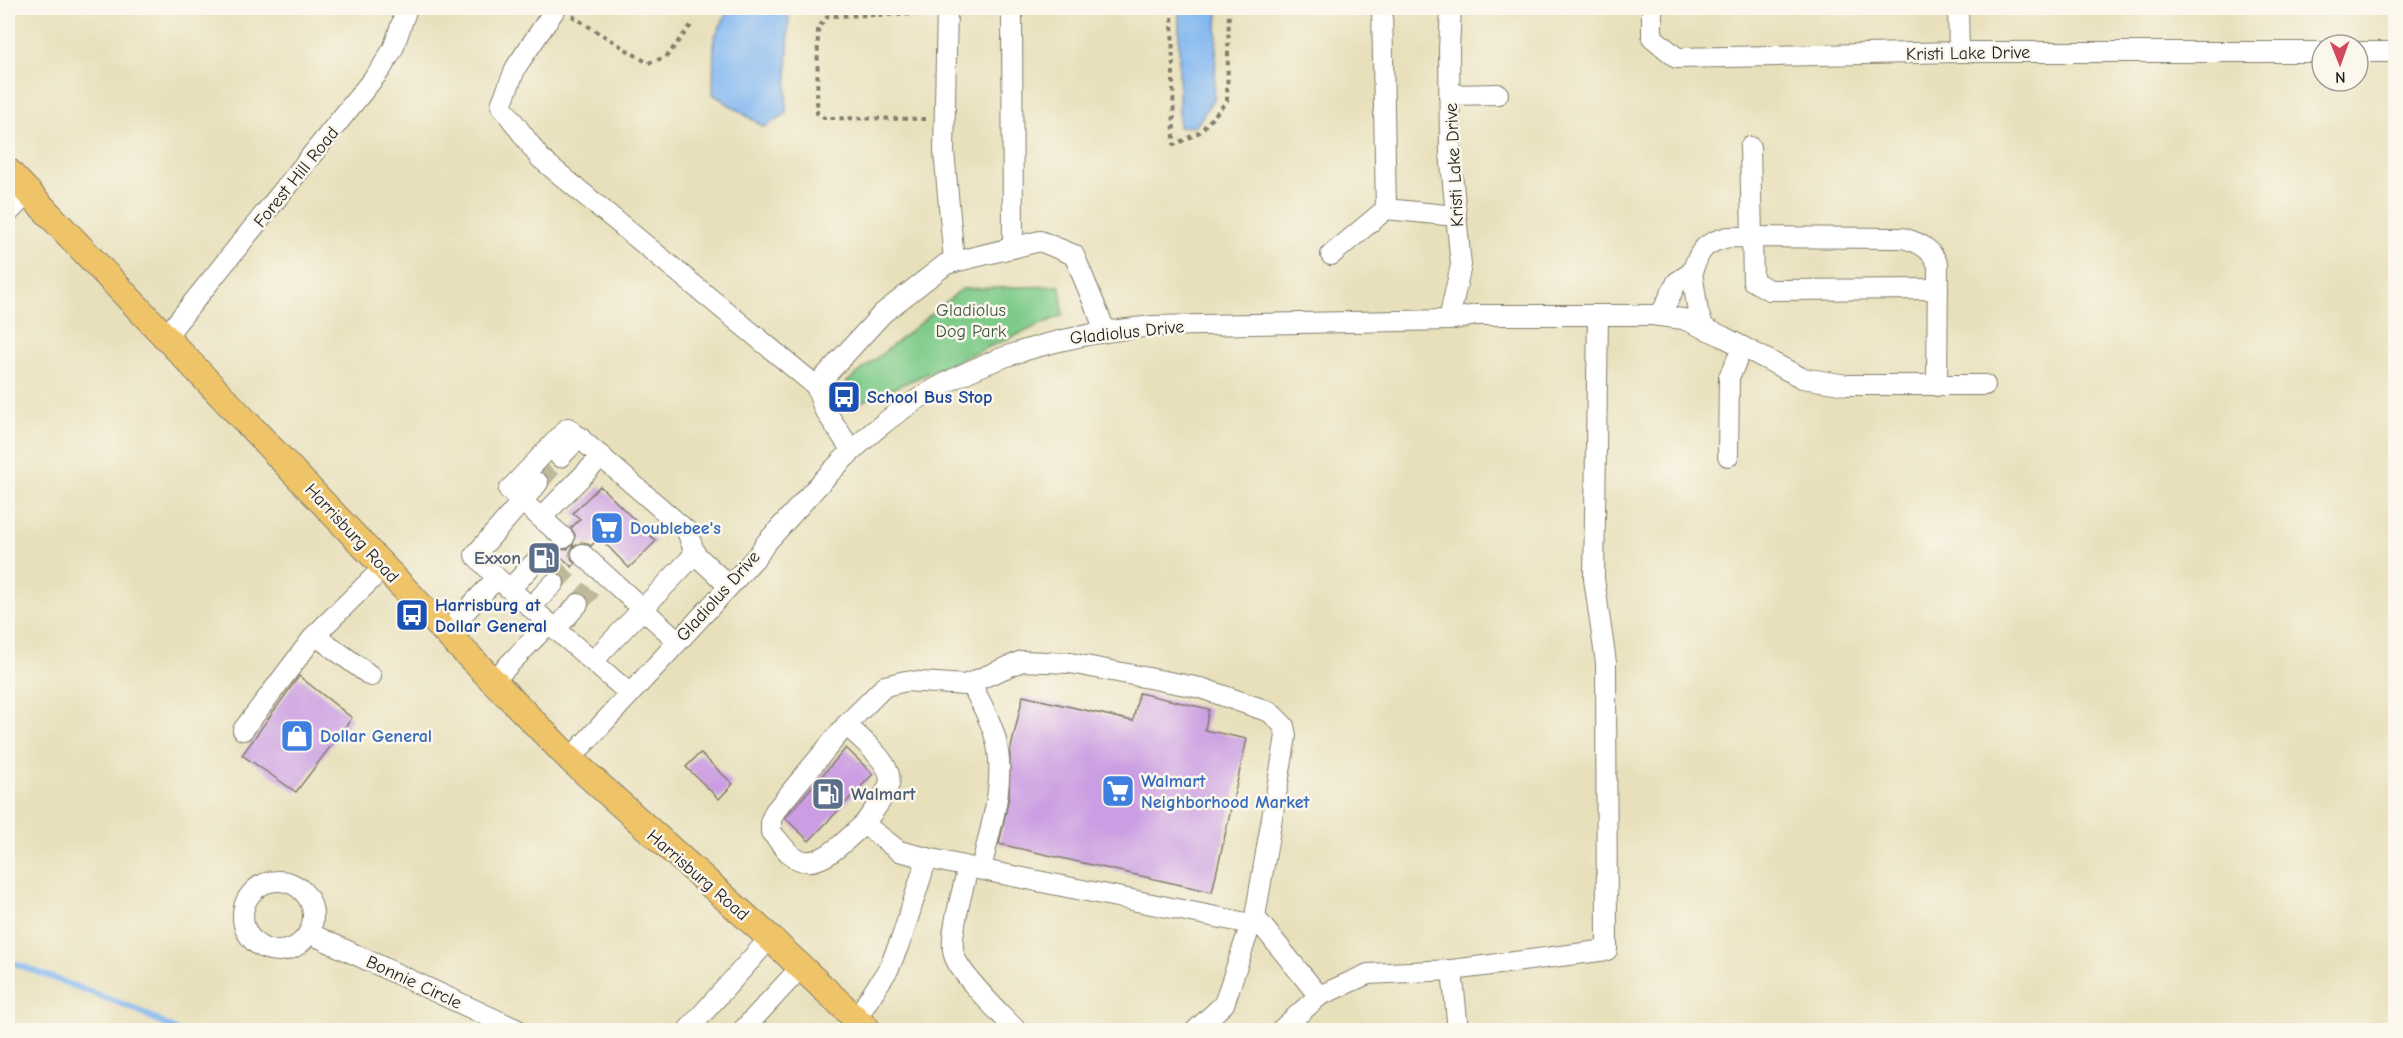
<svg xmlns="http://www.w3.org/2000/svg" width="2403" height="1038" font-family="'Comic Neue',sans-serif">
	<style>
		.green { fill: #7ecb89; stroke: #4d7452; stroke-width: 1.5 }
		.water { fill: #82b7f1; stroke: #4f6a86; stroke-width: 1.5 }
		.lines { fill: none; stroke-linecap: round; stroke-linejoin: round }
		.stream { stroke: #82b7f1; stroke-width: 6 }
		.building { fill: #cb9de2 }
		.minor-tunnel { stroke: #bfb99b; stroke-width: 20; stroke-dasharray: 20 10; stroke-linecap: butt }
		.minor-casing { stroke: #827e6c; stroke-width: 22 }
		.major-casing { stroke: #827e6c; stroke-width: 28 }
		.path { stroke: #827e6c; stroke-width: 4; stroke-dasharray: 4.5 4.5; stroke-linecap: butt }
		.minor { stroke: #fff; stroke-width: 20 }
		.major { stroke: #efc469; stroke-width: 26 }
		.labels { text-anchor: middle; stroke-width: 5; stroke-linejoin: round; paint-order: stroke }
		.street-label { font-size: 18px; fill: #1c1c1c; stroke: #fbf7ec }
		.park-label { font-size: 18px; fill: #3e5942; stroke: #fbf7ec }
		.transit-label { font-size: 18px; font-weight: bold; fill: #164399; stroke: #fbf7ec; text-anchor: start }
		.shop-label { font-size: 18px; font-weight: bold; fill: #366cbe; stroke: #fbf7ec; text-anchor: start }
		.service-label { font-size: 18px; font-weight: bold; fill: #4e5e75; stroke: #fbf7ec; text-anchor: end }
	</style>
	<rect width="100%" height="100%" fill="#fbf7ec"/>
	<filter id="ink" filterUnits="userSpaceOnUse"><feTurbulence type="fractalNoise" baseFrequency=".0167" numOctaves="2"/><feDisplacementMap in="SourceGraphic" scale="12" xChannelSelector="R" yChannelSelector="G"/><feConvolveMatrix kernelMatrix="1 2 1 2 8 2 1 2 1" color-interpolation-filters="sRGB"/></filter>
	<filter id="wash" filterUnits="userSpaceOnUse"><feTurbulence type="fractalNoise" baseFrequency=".008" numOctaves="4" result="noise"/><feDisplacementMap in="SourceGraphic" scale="24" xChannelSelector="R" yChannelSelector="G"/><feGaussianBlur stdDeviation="1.35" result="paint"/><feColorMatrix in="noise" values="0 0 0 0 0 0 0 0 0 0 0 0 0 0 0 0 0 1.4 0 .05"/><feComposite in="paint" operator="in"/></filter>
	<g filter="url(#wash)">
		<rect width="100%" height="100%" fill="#e8e0bb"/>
		<path class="green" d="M1060,286L1063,315L859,403L846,383L962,289Z"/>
		<g class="water">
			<path d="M730,8H789L786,114L764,127L713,94L714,38Z"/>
			<path d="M1179,8H1218L1214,98L1196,126L1179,127Z"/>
		</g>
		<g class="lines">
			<path class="stream" d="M8,961L138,1010L175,1030"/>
		</g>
		<g id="blocks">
			<g class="building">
				<path d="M600,486L656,541L629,568L599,537L591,546L584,542L574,546L570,552L571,558L575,564L572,567L552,548L554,545L561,550L567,549L573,545L575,535L571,528L580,519L573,513Z"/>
				<path d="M299,676L352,718L296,792L242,755Z"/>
				<path d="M1139,693L1209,709L1205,730L1247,739L1212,892L999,844L1009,797L1010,752L1023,696L1133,721Z"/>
				<path d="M846,748L873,774L809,841L785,818Z"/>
				<path d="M700,753L733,784L719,799L686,767Z"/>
			</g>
		</g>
	</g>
	<g filter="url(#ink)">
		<use href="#blocks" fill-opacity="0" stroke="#827e6c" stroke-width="1.5"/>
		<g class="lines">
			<g class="minor-tunnel">
				<path d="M538,483L560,457"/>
				<path d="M533,564L551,546"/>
				<path d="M554,583L582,554L564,538"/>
				<path d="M578,604L594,586"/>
			</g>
			<g class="minor-casing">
				<g id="minor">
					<path d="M556,8L516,67L501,105L540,158L816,386L824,409L852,451"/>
					<path d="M947,8L944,151L954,261"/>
					<path d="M1012,8L1013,248"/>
					<path d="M1382,8L1386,209"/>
					<path d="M1652,8V37L1677,58L1959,52H2322"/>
					<path d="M1958,8L1959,52"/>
					<path d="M2358,52H2396"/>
					<path d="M1449,95L1498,94"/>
					<path d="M1750,147L1753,281L1769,290L1938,289"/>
					<path d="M8,213L28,193"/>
					<path d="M1331,255L1386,209L1456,216"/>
					<path d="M1692,272C1700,249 1704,243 1728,237L1903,238C1920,243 1931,248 1938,265L1937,386"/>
					<path d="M1660,316L1677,282L1692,272L1698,312L1704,328"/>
					<path d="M1449,320L1461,265L1450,153L1449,49L1451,8"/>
					<path d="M166,336L381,69L393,49L407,8"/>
					<path d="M816,386L883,313L946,264L1040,241L1074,255L1105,330"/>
					<path d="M1728,456L1729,377L1743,347"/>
					<path d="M560,457L580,437"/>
					<path d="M541,518L602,456"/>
					<path d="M564,538L509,490L568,428L687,531L695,554"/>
					<path d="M582,554L678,641"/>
					<path d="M497,578L475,555L538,483"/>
					<path d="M510,589L533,564"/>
					<path d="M531,607L554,583"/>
					<path d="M556,629L578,604"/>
					<path d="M446,632L497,578L630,694"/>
					<path d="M315,635L371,676"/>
					<path d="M593,661L695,554L729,586"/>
					<path d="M494,680L549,623"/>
					<path d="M971,683C981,704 995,727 998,751C1004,790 989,832 981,869"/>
					<path d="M846,725L885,686L906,681L965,685L1022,661L1070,663L1201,688L1270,712L1284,726L1286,736L1255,917L1319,996"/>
					<path d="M243,730L315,635L384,567"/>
					<path d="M570,759L758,555L766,543C801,505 835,464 874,431C956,363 1049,336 1153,326L1449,320L1476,315H1652L1683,319L1722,336L1802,378L1847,385H1985"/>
					<path d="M927,858L968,867C964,887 948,937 954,955C960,975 1000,1013 1016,1030"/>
					<path d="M968,867L1251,924"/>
					<circle cx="278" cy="916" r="35"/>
					<path d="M309,933L518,1030"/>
					<path d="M1452,970L1607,950L1606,663L1594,579L1598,317"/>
					<path d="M856,1019L889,968L902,937L927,858L899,851L864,824C847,838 822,870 797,859C788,855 778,839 771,832V820L775,811L846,725C859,737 895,765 889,784C886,796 871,814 864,824"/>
					<path d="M688,1030L770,938"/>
					<path d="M743,1030L801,967"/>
					<path d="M1196,1030L1224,1004L1251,924L1255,917"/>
					<path d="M1281,1030L1319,996L1368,974L1452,970L1458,1030"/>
				</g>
			</g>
			<g class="major-casing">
				<path id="major" d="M8,171L454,641L570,759L770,938L868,1030"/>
			</g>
			<g class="path">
				<path d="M1172,8L1174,145L1200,132L1227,101L1229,8"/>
				<path d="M572,16L648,63L666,57L692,24"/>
				<path d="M925,119L824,118L817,113L818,28L828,16L928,14"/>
			</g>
			<use href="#minor" class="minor"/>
			<use href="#major" class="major"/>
		</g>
	</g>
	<defs>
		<g id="bus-square" transform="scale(1.725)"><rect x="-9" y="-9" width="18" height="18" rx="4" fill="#1a4fb4" stroke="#fbf7ec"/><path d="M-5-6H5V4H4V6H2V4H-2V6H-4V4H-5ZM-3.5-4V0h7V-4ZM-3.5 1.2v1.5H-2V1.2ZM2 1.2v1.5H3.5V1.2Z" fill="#fff"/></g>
		<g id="supermarket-square" transform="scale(1.725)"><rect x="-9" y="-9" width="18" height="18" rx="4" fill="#3f7fe0" stroke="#fbf7ec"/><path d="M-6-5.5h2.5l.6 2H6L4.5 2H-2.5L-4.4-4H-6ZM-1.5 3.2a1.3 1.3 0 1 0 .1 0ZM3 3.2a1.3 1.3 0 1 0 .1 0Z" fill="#fff"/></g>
		<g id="fuel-square" transform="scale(1.725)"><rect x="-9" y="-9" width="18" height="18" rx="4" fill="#5c6f8a" stroke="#fbf7ec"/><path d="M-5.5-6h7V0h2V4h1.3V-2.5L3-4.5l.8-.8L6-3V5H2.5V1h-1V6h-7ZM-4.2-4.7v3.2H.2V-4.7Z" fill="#fff"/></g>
		<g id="shop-square" transform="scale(1.725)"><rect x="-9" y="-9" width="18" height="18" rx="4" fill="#3f7fe0" stroke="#fbf7ec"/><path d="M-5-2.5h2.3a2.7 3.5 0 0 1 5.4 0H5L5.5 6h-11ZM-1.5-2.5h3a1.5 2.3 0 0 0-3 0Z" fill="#fff"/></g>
	</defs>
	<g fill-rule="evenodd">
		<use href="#bus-square" x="844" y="397"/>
		<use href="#supermarket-square" x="607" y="528"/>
		<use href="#fuel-square" x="544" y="558"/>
		<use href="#bus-square" x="412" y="615"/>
		<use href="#shop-square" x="297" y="736"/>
		<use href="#supermarket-square" x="1118" y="791"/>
		<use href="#fuel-square" x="828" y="794"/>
	</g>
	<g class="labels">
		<g class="street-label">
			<text transform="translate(1968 53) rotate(-1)" y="6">Kristi Lake Drive</text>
			<text transform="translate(1454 165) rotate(-93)" y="6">Kristi Lake Drive</text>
			<text transform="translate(296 177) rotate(-51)" y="6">Forest Hill Road</text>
			<text transform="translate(1127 332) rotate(-6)" y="6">Gladiolus Drive</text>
			<text transform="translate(352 533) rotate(47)" y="6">Harrisburg Road</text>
			<text transform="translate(718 596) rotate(-48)" y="6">Gladiolus Drive</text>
			<text transform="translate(698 875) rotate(41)" y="6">Harrisburg Road</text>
			<text transform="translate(414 982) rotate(25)" y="6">Bonnie Circle</text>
		</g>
		<g class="park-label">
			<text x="971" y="316">Gladiolus<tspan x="971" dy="21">Dog Park</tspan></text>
		</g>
		<g class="transit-label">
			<text x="867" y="403">School Bus Stop</text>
			<text x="435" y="611">Harrisburg at<tspan x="435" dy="21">Dollar General</tspan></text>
		</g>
		<g class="shop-label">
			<text x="630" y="534">Doublebee's</text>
			<text x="320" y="742">Dollar General</text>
			<text x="1141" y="787">Walmart<tspan x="1141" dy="21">Neighborhood Market</tspan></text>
		</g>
		<g class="service-label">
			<text x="521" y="564">Exxon</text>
			<text x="851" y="800" text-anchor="start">Walmart</text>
		</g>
	</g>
	<rect width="2403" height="1038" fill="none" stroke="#fbf7ec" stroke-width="30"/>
	<g transform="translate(2340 63) rotate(179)"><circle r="28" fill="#fbf7ec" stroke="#a29f99" stroke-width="1.5"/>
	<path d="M0-4.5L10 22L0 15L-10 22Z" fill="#d1495b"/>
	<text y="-9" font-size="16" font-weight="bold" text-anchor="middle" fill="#1c1c1c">N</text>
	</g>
</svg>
